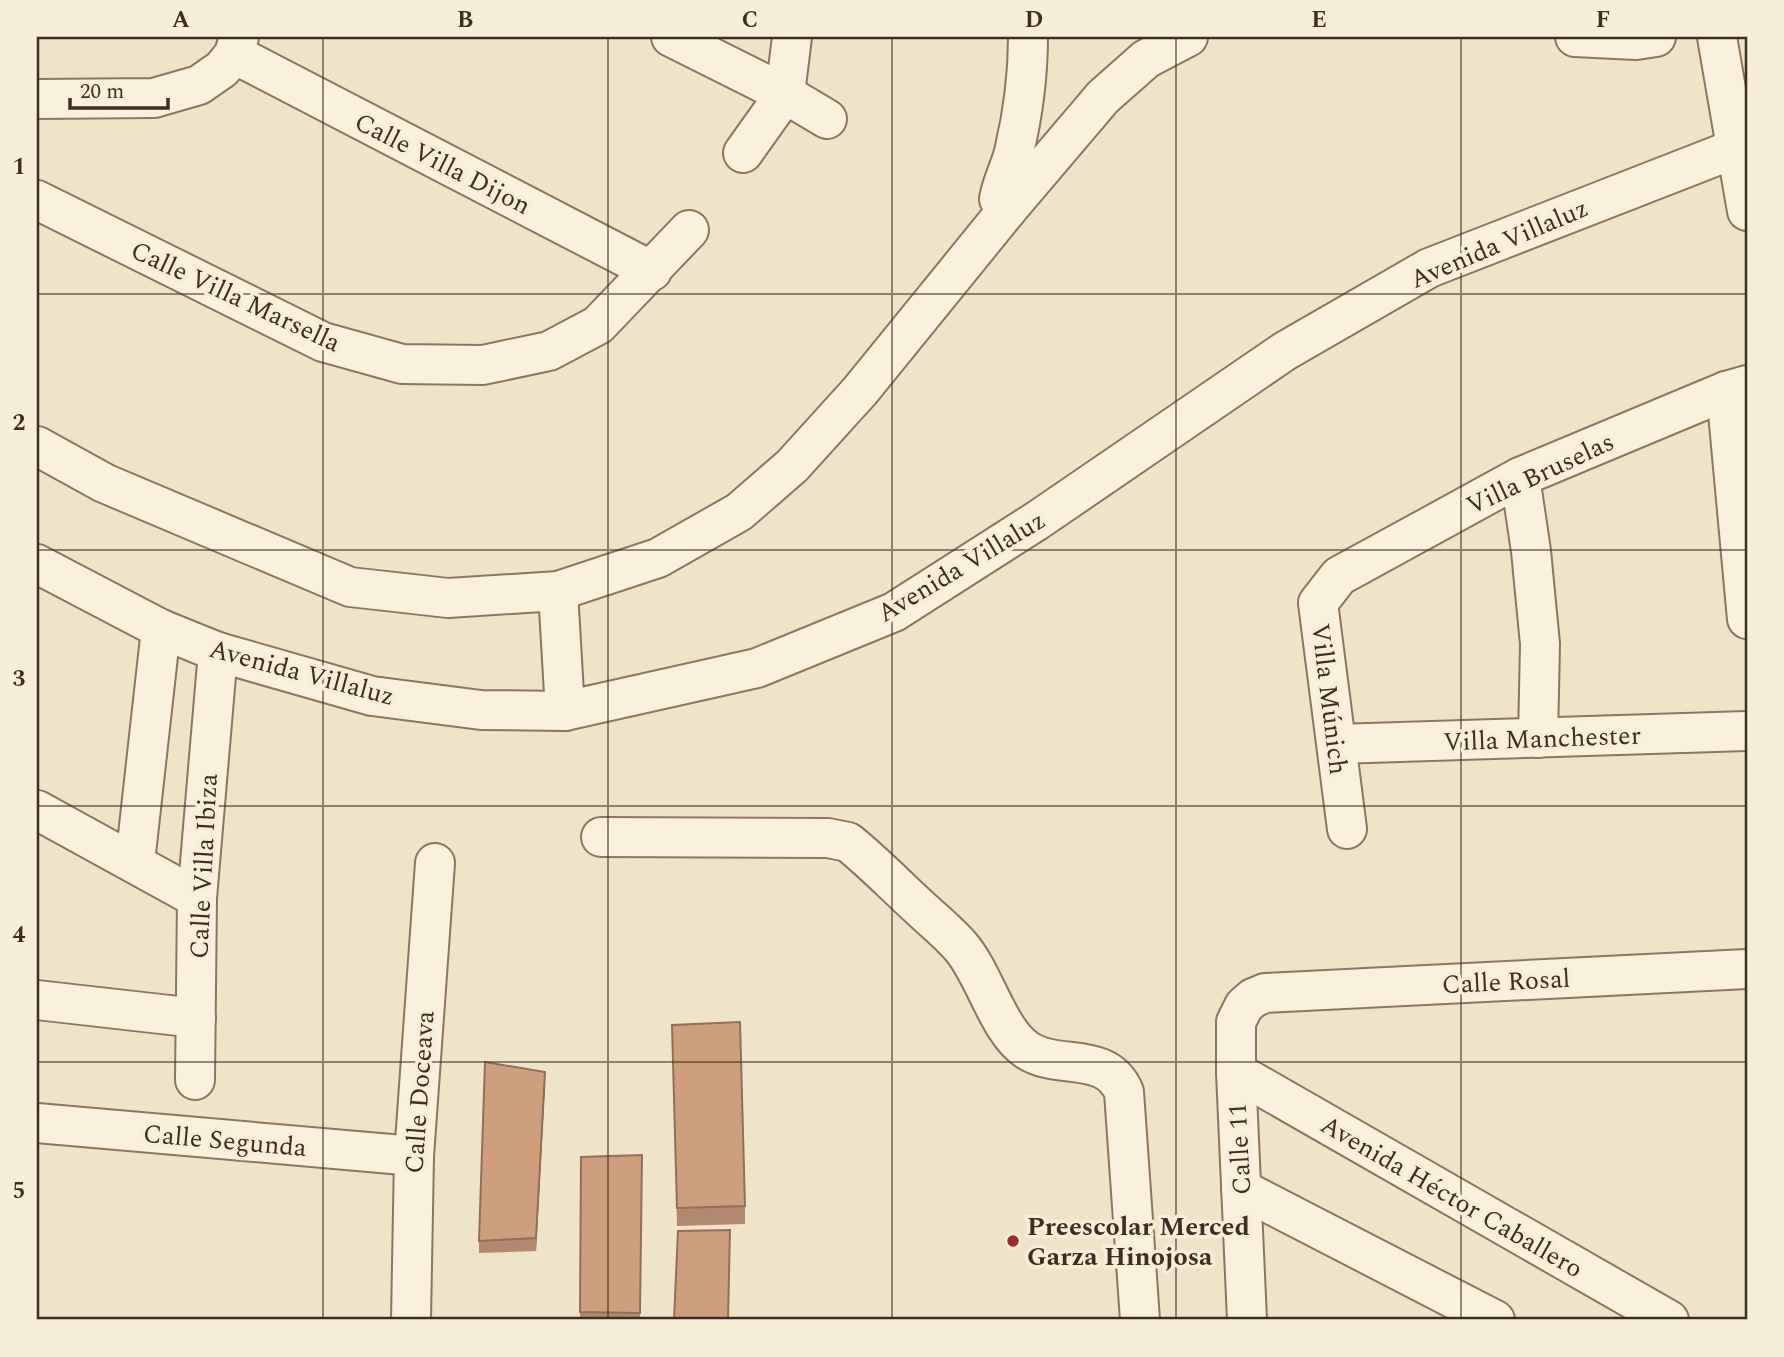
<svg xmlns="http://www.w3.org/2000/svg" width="1784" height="1357" font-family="Spectral,serif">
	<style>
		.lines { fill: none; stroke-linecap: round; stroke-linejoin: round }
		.minor-casing { stroke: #8d765c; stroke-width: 42 }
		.minor { stroke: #faf1dc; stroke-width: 38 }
		.wall { fill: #b2896c }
		.shaded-wall { fill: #916f58 }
		.building { fill: #cf9f7d; stroke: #916f58; stroke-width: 2 }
		.grid { fill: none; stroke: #3d2e20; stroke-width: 2; stroke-opacity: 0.55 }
		.poi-dot { fill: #9e2a2b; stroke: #f7eed8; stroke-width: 2.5 }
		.labels { text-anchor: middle; stroke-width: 7; stroke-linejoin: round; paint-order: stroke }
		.street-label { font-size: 26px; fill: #3d2e20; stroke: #f7eed8 }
		.poi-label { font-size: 26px; font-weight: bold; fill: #3d2e20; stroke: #f7eed8; text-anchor: start }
		.neatline { fill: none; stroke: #3d2e20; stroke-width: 2.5 }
		.grid-label { font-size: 23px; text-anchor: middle; font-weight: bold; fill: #3d2e20 }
	</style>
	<rect width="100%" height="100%" fill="#f0e4c8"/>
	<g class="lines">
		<g class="minor-casing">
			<g id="minor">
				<path d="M671,37L785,94L827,119"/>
				<path d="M1575,37L1636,40L1656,37"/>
				<path d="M1717,37L1747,211"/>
				<path d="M234,54L652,271"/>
				<path d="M37,99L154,98L199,85L222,69L234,54L239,37"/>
				<path d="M743,153L785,94L792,37"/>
				<path d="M37,200L323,342L402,364L483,365L549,351L598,325L689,230"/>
				<path d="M1007,210L999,199C1002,182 1010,168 1014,152C1023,114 1028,75 1028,37"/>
				<path d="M1726,391L1747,619"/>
				<path d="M37,446L104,483L350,587L448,598L558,591L658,558L739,512L792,466L860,391L1007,210L1103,97L1146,59L1188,37"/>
				<path d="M1520,477L1531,551L1540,644L1538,738"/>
				<path d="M37,564L161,629L218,652L372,696L481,710L565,711L757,668L894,612L1038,520L1285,351L1429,268L1747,144"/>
				<path d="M558,591L565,711"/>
				<path d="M1337,744L1747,731"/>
				<path d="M37,810L197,898"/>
				<path d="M1347,829L1318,603L1339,576L1520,477L1726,391L1747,385"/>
				<path d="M601,837L828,838L848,842C873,862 895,885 919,907C933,920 949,933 961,947C985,975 998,1031 1027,1050C1059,1071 1106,1050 1124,1092L1140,1320"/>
				<path d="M135,862L161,629"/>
				<path d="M37,1000L196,1018"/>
				<path d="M1236,1072L1669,1320"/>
				<path d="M195,1080L197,898L218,652"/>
				<path d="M37,1123L414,1156"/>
				<path d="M1241,1189L1495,1320"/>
				<path d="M411,1320L414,1156L435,863"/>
				<path d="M1247,1320L1236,1072V1022L1244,1006L1253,998L1265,993L1747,969"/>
			</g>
		</g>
		<use href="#minor" class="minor"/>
	</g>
	<g class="wall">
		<path d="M672,1025L745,1206V1224L677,1226Z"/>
		<path d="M545,1085L536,1251L479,1253V1241Z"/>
		<path d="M642,1155L640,1320H580L581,1157Z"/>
	</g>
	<path class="shaded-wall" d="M545,1072V1085L536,1251V1238Z"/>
	<g class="building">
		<path d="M740,1022L745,1206L677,1208L672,1025Z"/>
		<path d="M485,1062L545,1072L536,1238L479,1241Z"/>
		<path d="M642,1155L640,1313L580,1312L581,1157Z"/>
		<path d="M730,1230L728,1320H674L678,1231Z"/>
	</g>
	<path class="grid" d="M323,37V1320M608,37V1320M892,37V1320M1176,37V1320M1461,37V1320M37,294H1747M37,550H1747M37,806H1747M37,1062H1747"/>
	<circle class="poi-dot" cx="1013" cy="1241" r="7"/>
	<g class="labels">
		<g class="street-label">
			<text transform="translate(443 163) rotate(27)" y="9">Calle Villa Dijon</text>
			<text transform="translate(1499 243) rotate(-23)" y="9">Avenida Villaluz</text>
			<text transform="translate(236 296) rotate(25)" y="9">Calle Villa Marsella</text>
			<text transform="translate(1540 473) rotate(-25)" y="9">Villa Bruselas</text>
			<text transform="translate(961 566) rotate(-31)" y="9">Avenida Villaluz</text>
			<text transform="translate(302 672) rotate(15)" y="9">Avenida Villaluz</text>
			<text transform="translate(1330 699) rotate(83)" y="9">Villa Múnich</text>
			<text transform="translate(1542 738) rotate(-2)" y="9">Villa Manchester</text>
			<text transform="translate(203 866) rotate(-87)" y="9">Calle Villa Ibiza</text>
			<text transform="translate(1506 981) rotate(-3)" y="9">Calle Rosal</text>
			<text transform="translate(419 1092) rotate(-86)" y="9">Calle Doceava</text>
			<text transform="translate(225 1140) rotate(5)" y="9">Calle Segunda</text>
			<text transform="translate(1239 1149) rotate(-93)" y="9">Calle 11</text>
			<text transform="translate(1452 1196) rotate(30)" y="9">Avenida Héctor Caballero</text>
		</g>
		<g class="poi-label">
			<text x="1027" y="1235">Preescolar Merced<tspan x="1027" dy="30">Garza Hinojosa</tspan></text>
		</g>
	</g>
	<rect width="1784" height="1357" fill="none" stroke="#f7eed8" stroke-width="77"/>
	<path d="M70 98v10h98v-10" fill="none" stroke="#3d2e20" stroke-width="3.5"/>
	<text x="80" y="98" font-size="21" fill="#3d2e20" stroke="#f7eed8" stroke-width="5" paint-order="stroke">20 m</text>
	<rect x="38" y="38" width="1708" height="1280" class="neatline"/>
	<g class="grid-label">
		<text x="181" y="27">A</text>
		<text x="465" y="27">B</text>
		<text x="750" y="27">C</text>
		<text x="1034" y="27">D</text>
		<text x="1319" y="27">E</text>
		<text x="1603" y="27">F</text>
		<text x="19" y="174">1</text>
		<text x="19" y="430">2</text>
		<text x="19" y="686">3</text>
		<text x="19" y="942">4</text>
		<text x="19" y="1198">5</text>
	</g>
</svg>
